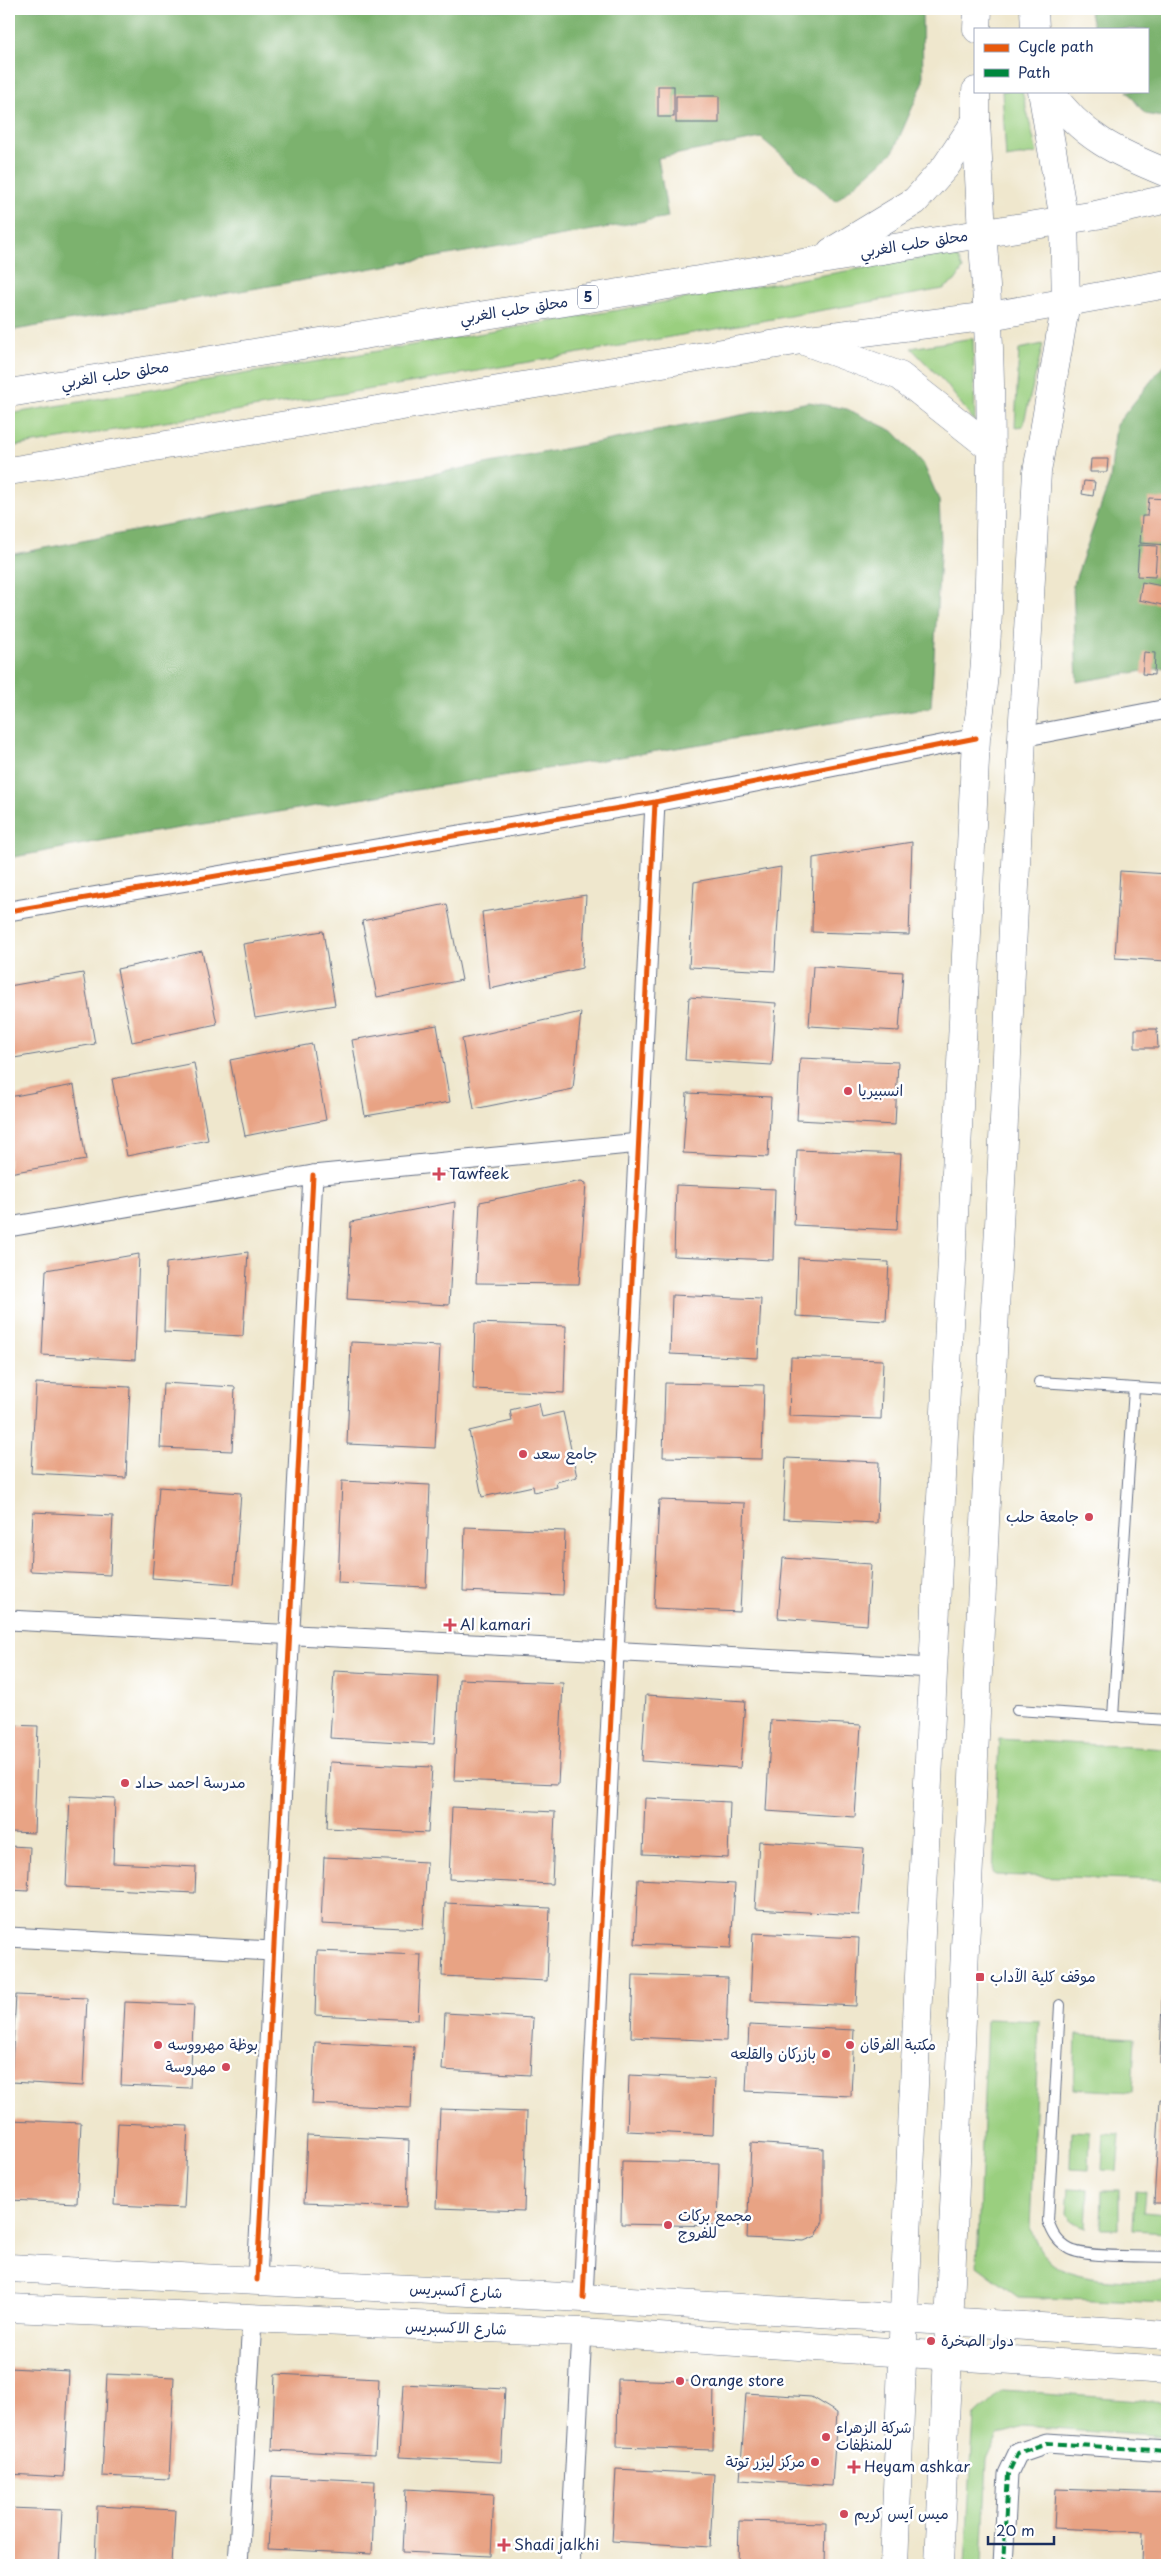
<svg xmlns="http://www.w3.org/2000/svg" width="1176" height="2574" font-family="'Playpen Sans','Playpen Sans Arabic',sans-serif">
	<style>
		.green { fill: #9acf7f; stroke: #5a7f6e }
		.forest { fill: #7bb26e; stroke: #4b7066 }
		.building { fill: #e8a384 }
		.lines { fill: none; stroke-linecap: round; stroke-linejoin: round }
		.lane-casing { stroke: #656f85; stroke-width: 12 }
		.street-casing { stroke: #656f85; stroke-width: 21 }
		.secondary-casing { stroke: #656f85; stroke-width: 29 }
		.primary-casing { stroke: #656f85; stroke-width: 29 }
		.highway-casing { stroke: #656f85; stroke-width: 29 }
		.lane { stroke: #fff; stroke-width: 10 }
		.street { stroke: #fff; stroke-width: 19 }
		.secondary { stroke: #fff; stroke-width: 28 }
		.primary { stroke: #fff; stroke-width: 28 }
		.highway { stroke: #fff; stroke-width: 28 }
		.quiet { stroke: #00873e; stroke-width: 4; stroke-dasharray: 8 4; stroke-linecap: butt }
		.cycleway-casing { stroke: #fff; stroke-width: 8 }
		.cycleway { stroke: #e8590c; stroke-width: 5 }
		.poi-dot { fill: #d1495b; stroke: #fff; stroke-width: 2 }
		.labels { text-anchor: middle; stroke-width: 5; stroke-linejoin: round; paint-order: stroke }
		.shield { fill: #fff; stroke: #5f6d8e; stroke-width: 1 }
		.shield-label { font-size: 14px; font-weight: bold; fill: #1b2f5e }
		.street-label { font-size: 15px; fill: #1b2f5e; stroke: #fff }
		.poi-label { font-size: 15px; fill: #1b2f5e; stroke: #fff; text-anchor: start }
	</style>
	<rect width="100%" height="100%" fill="#fff"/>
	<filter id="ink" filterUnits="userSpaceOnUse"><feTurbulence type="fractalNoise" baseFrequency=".02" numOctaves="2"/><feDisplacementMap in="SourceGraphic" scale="10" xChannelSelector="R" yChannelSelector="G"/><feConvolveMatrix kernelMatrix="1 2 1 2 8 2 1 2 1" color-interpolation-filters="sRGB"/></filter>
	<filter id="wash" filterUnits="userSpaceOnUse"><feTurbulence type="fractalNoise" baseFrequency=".0096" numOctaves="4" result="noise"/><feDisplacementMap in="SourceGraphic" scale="20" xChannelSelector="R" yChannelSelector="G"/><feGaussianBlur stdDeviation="1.12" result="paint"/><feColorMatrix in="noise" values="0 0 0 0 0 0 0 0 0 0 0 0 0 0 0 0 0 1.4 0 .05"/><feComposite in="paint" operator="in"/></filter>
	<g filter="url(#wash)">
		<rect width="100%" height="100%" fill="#efe7cd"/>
		<g class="green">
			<path d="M1002,91H1022L1037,153L1006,158Z"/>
			<path d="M940,255L958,258L963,269L955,281L943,289L415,382L9,447V414Z"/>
			<path d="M973,338L975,422L946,384L911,348Z"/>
			<path d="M1043,344L1023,426L1015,427L1019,349Z"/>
			<path d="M999,1739L1167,1749V1880L993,1875Z"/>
			<path d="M987,2019L1039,2021L1030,2228C1036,2242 1041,2254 1053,2264C1078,2284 1136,2280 1167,2282V2303L1019,2297L977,2266Z"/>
			<path d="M1076,2035L1135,2038L1132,2092L1074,2089Z"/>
			<path d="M1071,2131L1090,2132L1089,2170L1070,2169Z"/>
			<path d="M1104,2133L1120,2134L1117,2171L1102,2170Z"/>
			<path d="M1069,2188L1088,2189L1086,2228L1071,2222L1067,2214Z"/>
			<path d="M1102,2190H1119V2229H1101Z"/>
			<path d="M1135,2191L1145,2192L1143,2212L1167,2214V2232L1133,2230Z"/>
			<path d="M1003,2390L1167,2402V2436L1023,2426L999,2434L987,2460L982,2565H965L974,2417Z"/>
		</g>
		<g class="forest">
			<path d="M9,9H922L923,83L893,152L836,201L761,138L658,158L668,217L9,331Z"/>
			<path d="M1089,9H1167V118L1145,114L1127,91H1147V29H1094Z"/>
			<path d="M1167,361V667L1077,682L1073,586L1110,480L1116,425Z"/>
			<path d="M809,402L847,409L893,431L923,463L939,500L941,540L931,707L111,839L9,858V555Z"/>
		</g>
		<g id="blocks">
			<g class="building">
				<rect x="658" y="86" width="16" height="31"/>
				<rect x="676" y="96" width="43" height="27"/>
				<path d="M1091,459H1108L1107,472H1090Z"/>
				<path d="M1084,481L1095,482L1093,496L1082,494Z"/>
				<path d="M1149,498L1167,499V545L1140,543L1142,516H1147Z"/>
				<path d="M1139,545L1157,546L1155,577L1137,576Z"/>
				<path d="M1142,582L1167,587V606L1139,600Z"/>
				<path d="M1144,652L1155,653L1154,675L1142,674Z"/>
				<path d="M912,842L909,935L812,932L813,858Z"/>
				<path d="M781,867L775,971L689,967L694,882Z"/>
				<path d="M1120,871L1167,874V961L1115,958Z"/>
				<path d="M586,895L582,968L490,989L482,912Z"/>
				<path d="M447,904L462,980L377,997L362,921Z"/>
				<path d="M323,931L335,1005L255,1018L243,944Z"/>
				<path d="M202,951L217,1024L132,1042L117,969Z"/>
				<path d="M813,966L903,972L899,1031L809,1026Z"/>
				<path d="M83,973L95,1044L14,1058L9,1031V986Z"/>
				<path d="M689,997L776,1003L772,1065L685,1060Z"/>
				<path d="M581,1012L573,1089L474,1109L462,1039Z"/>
				<path d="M437,1025L450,1102L365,1116L352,1040Z"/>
				<path d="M1135,1029H1157L1158,1048H1135Z"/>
				<path d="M312,1044L326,1120L245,1136L230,1060Z"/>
				<path d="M800,1058L898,1062L895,1125L797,1120Z"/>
				<path d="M194,1063L208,1140L127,1156L112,1079Z"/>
				<path d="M74,1085L86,1160L9,1173V1097Z"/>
				<path d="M687,1093L771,1097L768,1157L683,1153Z"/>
				<path d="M797,1150L901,1154L897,1230L794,1225Z"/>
				<path d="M581,1181L586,1183L579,1284L476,1283L480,1202Z"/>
				<path d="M676,1185L775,1189L773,1260L674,1256Z"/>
				<path d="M455,1202L449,1305L347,1299L351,1222Z"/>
				<path d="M248,1252L243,1336L164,1332L166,1263Z"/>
				<path d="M139,1254L135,1360L42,1355L46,1270Z"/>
				<path d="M798,1258L889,1262L886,1321L796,1316Z"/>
				<path d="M672,1295L761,1299L758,1358L670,1354Z"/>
				<path d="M475,1323L566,1326L564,1393L473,1389Z"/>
				<path d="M351,1342L440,1346L435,1448L347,1444Z"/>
				<path d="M791,1357L883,1360L881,1419L789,1416Z"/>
				<path d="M36,1383L130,1387L126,1478L31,1473Z"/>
				<path d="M163,1383L235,1387L232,1451L160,1448Z"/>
				<path d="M665,1383L764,1385L762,1459L663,1457Z"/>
				<path d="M539,1403L542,1417L563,1412L577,1477L556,1482L557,1487L534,1492L533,1486L482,1497L469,1431L512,1421L510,1410Z"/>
				<path d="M786,1458L879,1462L877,1523L783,1519Z"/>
				<path d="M342,1481L430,1485L426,1587L338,1583Z"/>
				<path d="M159,1487L241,1493L234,1584L152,1578Z"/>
				<path d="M659,1500L745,1503L740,1612L654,1608Z"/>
				<path d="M33,1512L113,1516L110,1575L30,1571Z"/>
				<path d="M465,1527L565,1531L563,1595L463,1591Z"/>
				<path d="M783,1558L871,1564L867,1625L778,1618Z"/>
				<path d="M334,1671L438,1676L434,1744L330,1738Z"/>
				<path d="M459,1679L563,1683L558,1784L454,1780Z"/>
				<path d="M646,1695L745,1701L740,1768L642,1761Z"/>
				<path d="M771,1720L861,1725L855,1817L766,1811Z"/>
				<path d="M9,1725L38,1726L34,1833L11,1832L10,1843Z"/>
				<path d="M330,1762L432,1767L428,1833L327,1828Z"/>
				<path d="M70,1796L115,1798L113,1863L196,1867L195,1893L66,1887Z"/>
				<path d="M645,1798L730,1802L728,1858L643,1854Z"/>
				<path d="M452,1807L555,1812L552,1884L449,1879Z"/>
				<path d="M759,1841L864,1848L859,1915L755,1909Z"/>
				<path d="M9,1846L30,1847L28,1891L9,1890Z"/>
				<path d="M324,1857L427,1862L423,1929L321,1924Z"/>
				<path d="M638,1879L735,1884L731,1948L635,1944Z"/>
				<path d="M445,1903L550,1908L547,1981L442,1976Z"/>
				<path d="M753,1933L859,1938L856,2006L750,2001Z"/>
				<path d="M317,1951L421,1955L418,2020L315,2015Z"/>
				<path d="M633,1975L728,1978L726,2041L631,2037Z"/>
				<path d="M16,1995L87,1998L83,2086L11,2082Z"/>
				<path d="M1162,1999H1167V2064L1160,2063Z"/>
				<path d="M125,2002L194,2005L190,2088L121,2085Z"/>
				<path d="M445,2013L533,2018L530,2075L442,2070Z"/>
				<path d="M749,2025L854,2030L851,2096L746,2091Z"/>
				<path d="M315,2042L414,2047L411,2108L312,2104Z"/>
				<path d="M629,2075L715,2079L713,2135L627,2131Z"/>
				<path d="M1160,2099L1167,2100V2203H1154Z"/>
				<path d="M440,2109L527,2112L524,2211L436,2208Z"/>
				<path d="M11,2120L81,2123L77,2203L9,2200Z"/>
				<path d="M118,2123L188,2126L184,2208L114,2205Z"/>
				<path d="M307,2135L409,2140L407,2207L304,2203Z"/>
				<path d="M751,2143L823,2148V2221L816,2236L804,2241L747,2238Z"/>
				<path d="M622,2161L719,2163L717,2226L621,2224Z"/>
				<path d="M9,2368L69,2371L64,2477L9,2474Z"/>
				<path d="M107,2374L174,2377L169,2479L102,2476Z"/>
				<path d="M275,2374L379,2379L375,2455L272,2450Z"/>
				<path d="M618,2379L714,2382L713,2450L617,2447Z"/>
				<path d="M403,2384L505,2389L501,2462L399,2457Z"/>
				<path d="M746,2393L811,2397L837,2413L832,2486L740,2480Z"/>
				<path d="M616,2469L714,2474L710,2547L612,2541Z"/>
				<path d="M272,2476L375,2481L372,2554L268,2549Z"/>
				<path d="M406,2489L494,2494L491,2556L403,2552Z"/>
				<path d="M1056,2489L1167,2493V2565L1142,2564L1143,2532L1054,2528Z"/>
				<path d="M97,2506L175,2510L172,2565H95Z"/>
				<path d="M9,2508L62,2510L59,2565H9Z"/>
				<path d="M739,2521L826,2523L825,2565H738Z"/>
			</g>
		</g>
	</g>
	<g filter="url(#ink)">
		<use href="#blocks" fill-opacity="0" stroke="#656f85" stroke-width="1"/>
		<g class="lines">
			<g class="lane-casing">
				<g id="lane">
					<path d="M1039,1382L1167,1390"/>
					<path d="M1017,1710L1167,1720"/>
					<path d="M1113,1717L1134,1388"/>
					<path d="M1060,2005L1048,2221C1053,2234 1057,2242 1069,2249C1085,2258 1146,2256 1167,2257"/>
				</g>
			</g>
			<g class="street-casing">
				<g id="street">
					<path d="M1022,737L1167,709"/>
					<path d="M9,911L655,802L976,738"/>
					<path d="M9,1227L313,1175L639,1143"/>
					<path d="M9,1620L934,1668"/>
					<path d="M9,1937L273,1951"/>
					<path d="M257,2280L313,1175"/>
					<path d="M583,2298L655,802"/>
					<path d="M238,2565L252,2320"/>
					<path d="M570,2565L582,2332"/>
					<path d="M1003,2565L1008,2474L1018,2453L1047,2443L1167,2451"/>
				</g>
			</g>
			<g class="secondary-casing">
				<g id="secondary">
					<path d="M1034,9L1035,29"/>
					<path d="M977,29L978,9"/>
					<path d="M976,91V121L982,233"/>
					<path d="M1042,91L1064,220"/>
					<path d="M9,2268L583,2298L1167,2335"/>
					<path d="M9,2308L582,2332L1167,2370"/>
				</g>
			</g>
			<g class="primary-casing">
				<g id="primary">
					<path d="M894,2565L907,2237L976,738C987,671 989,602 990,533C992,433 991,333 982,233"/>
					<path d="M939,2565L965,1948L1022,737L1037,472L1066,302L1064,220"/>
				</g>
			</g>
			<g class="highway-casing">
				<g id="highway">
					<path d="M1050,91C1081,137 1118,153 1167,173"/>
					<path d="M831,252L915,201L946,166L976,121"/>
					<path d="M807,342L900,376L991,448"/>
					<path d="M9,393L1096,215L1167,199"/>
					<path d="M9,471L801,340L990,316L1167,284"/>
				</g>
			</g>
			<use href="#lane" class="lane"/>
			<use href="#street" class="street"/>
			<use href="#secondary" class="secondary"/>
			<use href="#primary" class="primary"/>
			<use href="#highway" class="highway"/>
			<path class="quiet" d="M1003,2565L1008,2474L1018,2453L1047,2443L1167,2451"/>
			<g class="cycleway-casing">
				<g id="cycleway">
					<path d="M9,911L655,802L976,738"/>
					<path d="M257,2280L313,1175"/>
					<path d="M583,2298L655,802"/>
				</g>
			</g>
			<use href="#cycleway" class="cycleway"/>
		</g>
	</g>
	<g class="poi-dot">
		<circle cx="848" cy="1091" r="5"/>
		<path d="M436.5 1166.5h5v5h5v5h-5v5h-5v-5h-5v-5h5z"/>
		<circle cx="523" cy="1454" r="5"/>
		<circle cx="1089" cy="1517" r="5"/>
		<path d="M447.5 1617.5h5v5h5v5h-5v5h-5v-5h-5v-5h5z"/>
		<circle cx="125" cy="1783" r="5"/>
		<rect x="975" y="1972" width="10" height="10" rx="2.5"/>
		<circle cx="158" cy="2045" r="5"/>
		<circle cx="850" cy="2045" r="5"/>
		<circle cx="826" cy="2054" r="5"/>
		<circle cx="226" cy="2067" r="5"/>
		<circle cx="668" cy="2225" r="5"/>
		<circle cx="931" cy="2341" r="5"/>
		<circle cx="680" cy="2381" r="5"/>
		<circle cx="826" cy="2437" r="5"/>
		<circle cx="815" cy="2462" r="5"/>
		<path d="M851.5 2459.5h5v5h5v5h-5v5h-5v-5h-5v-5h5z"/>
		<circle cx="844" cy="2514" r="5"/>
		<path d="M501.5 2537.5h5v5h5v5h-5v5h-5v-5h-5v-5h5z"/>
	</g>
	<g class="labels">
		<rect class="shield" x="578" y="285.5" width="20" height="23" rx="4"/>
		<g class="shield-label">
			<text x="588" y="302">5</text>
		</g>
		<g class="street-label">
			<text transform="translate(914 244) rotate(-9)" y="5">محلق حلب الغربي</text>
			<text transform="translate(514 310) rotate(-9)" y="5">محلق حلب الغربي</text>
			<text transform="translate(115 375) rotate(-9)" y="5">محلق حلب الغربي</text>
			<text transform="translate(456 2291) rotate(3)" y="5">شارع أكسبريس</text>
			<text transform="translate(456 2328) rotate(2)" y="5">شارع الاكسبريس</text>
		</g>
		<g class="poi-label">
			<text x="858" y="1096">انسبيريا</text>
			<text x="449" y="1179">Tawfeek</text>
			<text x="533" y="1459">جامع سعد</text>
			<text x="1079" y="1522" text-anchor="end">جامعة حلب</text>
			<text x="460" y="1630">Al kamari</text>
			<text x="135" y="1788">مدرسة احمد حداد</text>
			<text x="990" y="1982">موقف كلية الآداب</text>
			<text x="168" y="2050">بوظة مهرووسه</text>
			<text x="860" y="2050">مكتبة الفرقان</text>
			<text x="816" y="2059" text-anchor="end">بازركان والقلعه</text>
			<text x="216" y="2072" text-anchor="end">مهروسة</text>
			<text x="678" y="2221">مجمع بركات<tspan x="678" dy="17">للفروج</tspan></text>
			<text x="941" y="2346">دوار الصخرة</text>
			<text x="690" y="2386">Orange store</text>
			<text x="836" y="2433">شركة الزهراء<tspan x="836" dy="17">للمنظفات</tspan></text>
			<text x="805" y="2467" text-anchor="end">مركز ليزر توتة</text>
			<text x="864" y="2472">Heyam ashkar</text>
			<text x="854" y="2519">ميس آيس كريم</text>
			<text x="514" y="2550">Shadi jalkhi</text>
		</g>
	</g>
	<rect width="1176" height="2574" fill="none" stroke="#fff" stroke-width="30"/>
	<rect x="974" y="28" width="175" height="65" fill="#ffffff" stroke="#a4acbf"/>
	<rect x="984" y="44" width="25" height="8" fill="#e8590c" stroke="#a4acbf"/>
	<text x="1018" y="52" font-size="15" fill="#1b2f5e">Cycle path</text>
	<rect x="984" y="69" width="25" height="8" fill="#00873e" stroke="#a4acbf"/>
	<text x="1018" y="78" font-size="15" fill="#1b2f5e">Path</text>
	<path d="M988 2536v8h66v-8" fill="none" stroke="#1b2f5e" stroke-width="2.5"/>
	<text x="996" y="2536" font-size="15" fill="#1b2f5e" stroke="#ffffff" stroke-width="4" paint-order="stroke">20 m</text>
</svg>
